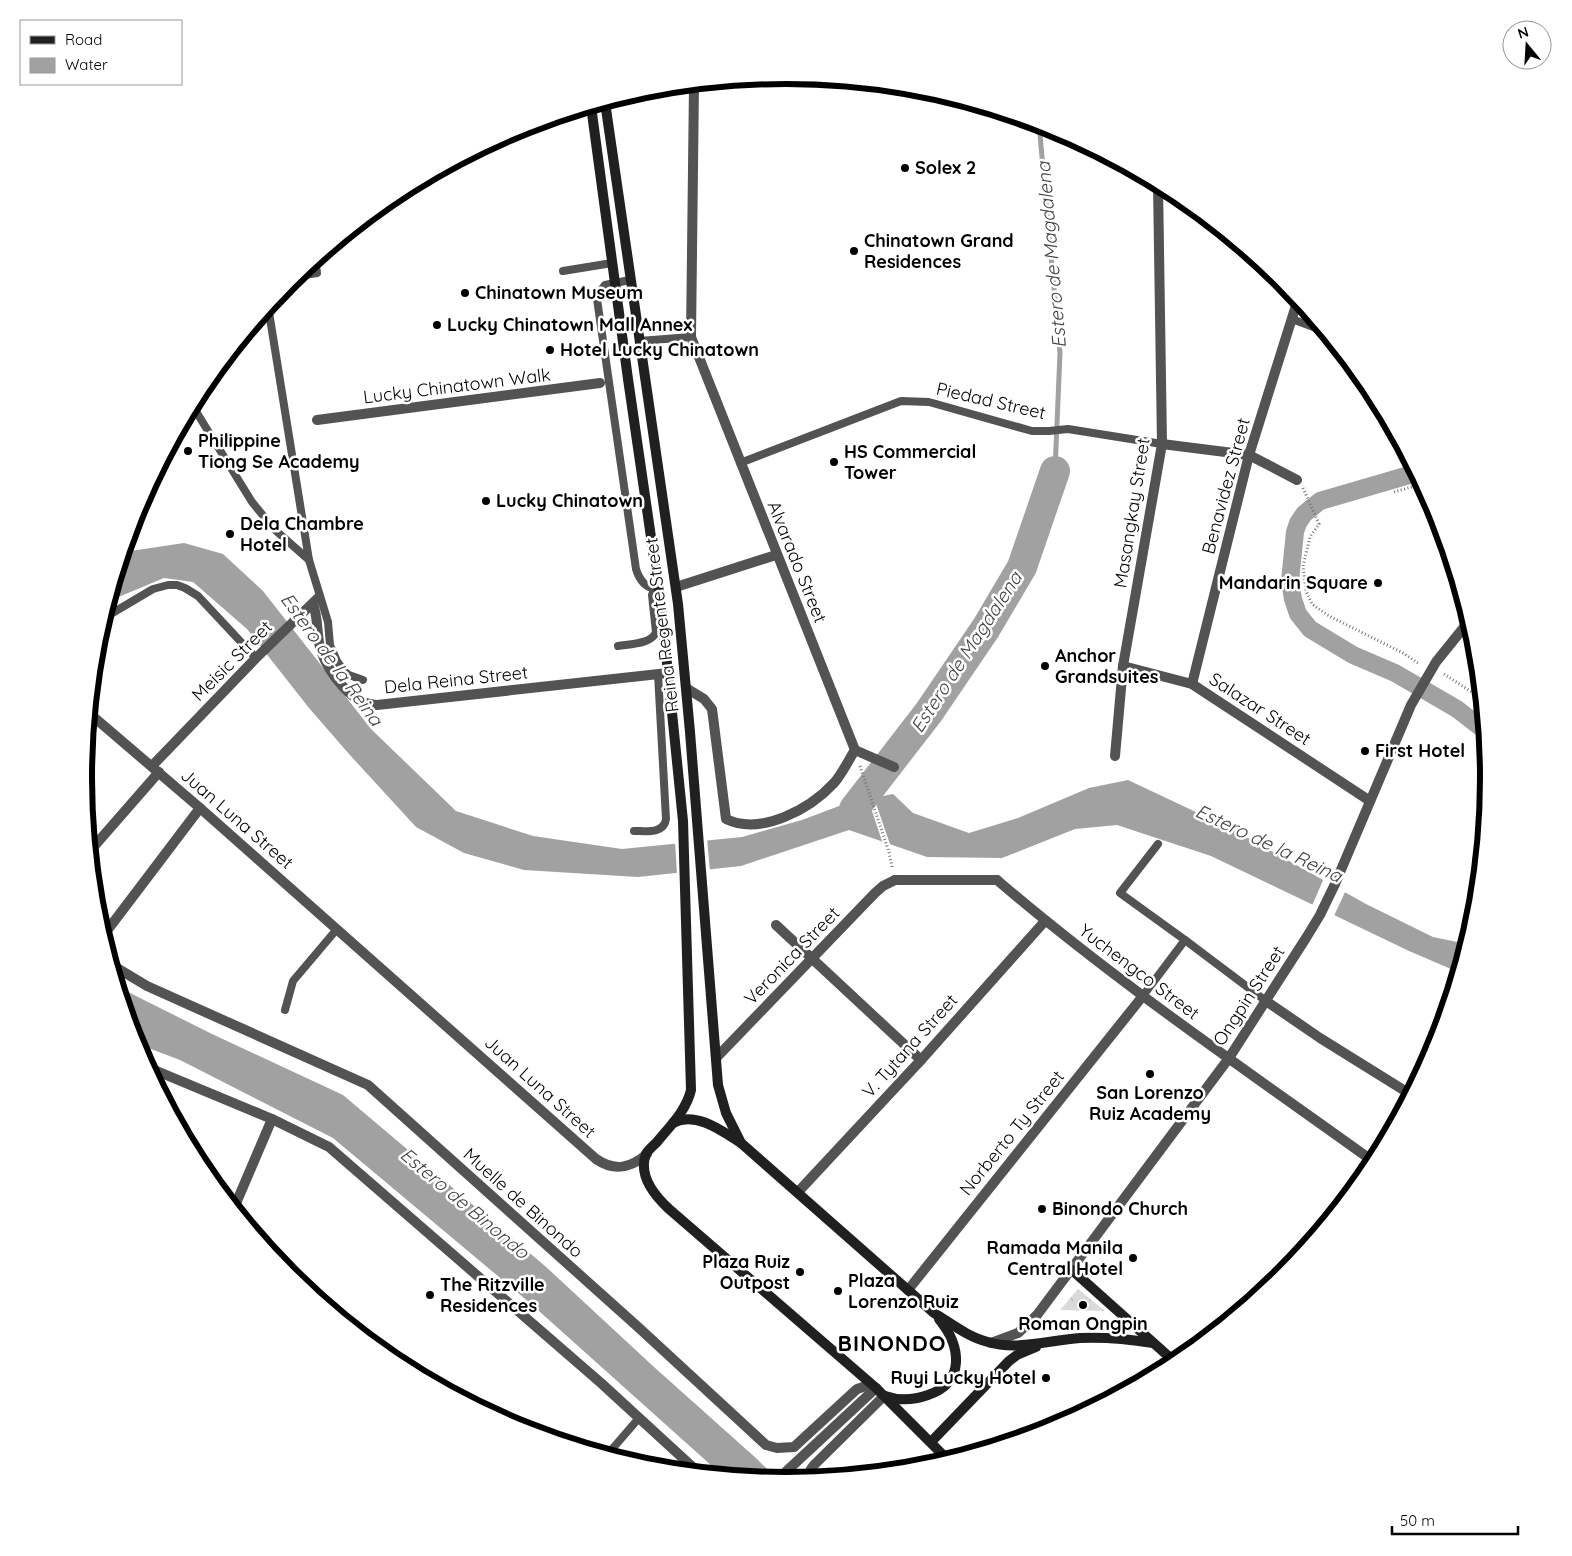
<svg xmlns="http://www.w3.org/2000/svg" width="1572" height="1556" font-family="Quicksand,sans-serif">
	<style>
		.park { fill: url(#park-crowns) }
		.water { fill: #a1a1a1 }
		.pier { fill: #fff }
		.lines { fill: none; stroke-linecap: round; stroke-linejoin: round }
		.stream { stroke: #a1a1a1; stroke-width: 5 }
		.canal { stroke: #a1a1a1; stroke-width: 18 }
		.river { stroke: #a1a1a1; stroke-width: 30 }
		.path { stroke: #757575; stroke-width: 3; stroke-dasharray: 1 2.5; stroke-linecap: butt }
		.service { stroke: #535353; stroke-width: 8 }
		.pedestrian { stroke: #535353; stroke-width: 10 }
		.minor { stroke: #535353; stroke-width: 10 }
		.tertiary { stroke: #535353; stroke-width: 10 }
		.secondary { stroke: #202020; stroke-width: 10 }
		.poi-dot { fill: #000; stroke: #fff; stroke-width: 2 }
		.labels { text-anchor: middle; stroke-width: 5; stroke-linejoin: round; paint-order: stroke }
		.poi-label { font-size: 18px; font-weight: bold; fill: #000; stroke: #fff; text-anchor: start }
		.street-label { font-size: 18px; fill: #000; stroke: #fff }
		.water-label { font-size: 19px; font-style: italic; fill: #424242; stroke: #fff }
		.district-label { font-size: 22px; font-weight: bold; letter-spacing: 1px; fill: #000; stroke: #fff }
		.rim { fill: none; stroke: #000; stroke-width: 6 }
	</style>
	<defs>
		<pattern id="park-crowns" width="20" height="18" patternUnits="userSpaceOnUse" patternTransform="scale(1.25)"><rect width="20" height="18" fill="#dadada"/><path d="M2 6a3 3 0 1 1 6 0M12 15a3 3 0 1 1 6 0" fill="none" stroke="#b9b9b9"/></pattern>
	</defs>
	<rect width="100%" height="100%" fill="#fff"/>
	<path class="park" d="M1078,1289L1105,1311L1060,1310Z"/>
	<g class="water">
		<path d="M184,543L223,554L263,591L371,729L456,811L533,836L622,849L742,837L802,820L847,803L893,794L913,813L969,833L1018,818L1089,788L1128,780L1234,830L1366,904L1433,937L1467,944L1458,972L1409,951L1211,856L1117,825L1075,829L1002,858L927,857L849,830L741,866L638,877L524,870L464,853L416,827L349,754L309,708L247,629L193,582L164,578L109,601L124,552Z"/>
		<path d="M118,987L212,1034L343,1095L545,1266L654,1367L757,1459L778,1480L722,1475L530,1303L333,1138L180,1060L135,1043Z"/>
	</g>
	<g class="pier">
		<path d="M873,795L891,847L883,844L867,796Z"/>
		<path d="M707,838L710,872L677,874L675,841Z"/>
		<path d="M1324,878L1346,890L1333,918L1311,908Z"/>
		<path d="M769,1468L780,1479V1480L758,1478Z"/>
	</g>
	<g class="lines">
		<path class="stream" d="M1039,124L1060,353L1055,471"/>
		<path class="canal" d="M1416,473L1320,501L1304,514L1298,523L1295,532L1290,581L1293,599L1298,614L1310,629L1353,655L1395,673L1457,709L1484,730"/>
		<path class="river" d="M854,809L929,712L986,628L1022,567L1055,471"/>
		<g class="path">
			<path d="M1303,488L1319,524L1310,537L1303,566L1306,591L1312,604L1329,616L1403,653L1418,663L1419,661"/>
			<path d="M1394,492L1422,484"/>
			<path d="M1444,674L1481,698"/>
			<path d="M860,766L889,852L892,867"/>
		</g>
		<g class="service">
			<path d="M563,271L612,263"/>
			<path d="M293,277L317,273L315,259"/>
			<path d="M630,280L605,285L599,293L597,299L636,569C639,579 645,587 655,589"/>
			<path d="M268,306L309,560L328,622L330,645L337,661L344,671L349,675L363,680"/>
			<path d="M1292,319L1324,331"/>
			<path d="M639,341L691,337"/>
			<path d="M192,405L252,502L274,529L309,560"/>
			<path d="M740,463L901,401L929,402L1032,431H1049L1068,429L1162,444"/>
			<path d="M104,618L153,589L168,585H177L185,588L198,596L256,658"/>
			<path d="M618,646C630,644 652,644 656,632L652,595L654,590L659,588"/>
			<path d="M634,831C646,831 664,834 666,819L658,674"/>
			<path d="M1158,844L1120,893L1185,940"/>
			<path d="M1142,997L1185,940L1266,1001"/>
			<path d="M285,1010L293,981L337,929"/>
			<path d="M607,1455L639,1418"/>
		</g>
		<g class="pedestrian">
			<path d="M317,420L600,383"/>
			<path d="M895,880H997"/>
		</g>
		<g class="minor">
			<path d="M694,84L691,337L855,750"/>
			<path d="M1162,444L1249,455L1297,480"/>
			<path d="M676,587L776,555"/>
			<path d="M313,604C319,620 316,636 321,651C329,673 352,705 377,705L668,673"/>
			<path d="M1123,666L1192,684L1370,801"/>
			<path d="M1192,684L1249,455L1298,299"/>
			<path d="M686,688L704,699L712,709L726,819C761,836 810,809 834,783C842,774 848,761 855,750"/>
			<path d="M89,713L200,808L596,1159C615,1172 631,1168 647,1154"/>
			<path d="M855,750L894,767"/>
			<path d="M1115,756L1123,666L1162,444L1158,184"/>
			<path d="M152,766L256,658L319,597"/>
			<path d="M90,851L159,772"/>
			<path d="M997,880C1116,982 1246,1070 1374,1162"/>
			<path d="M776,925L921,1060"/>
			<path d="M103,936L200,808"/>
			<path d="M112,965L147,986L368,1085L638,1327L766,1445L777,1448L794,1447L857,1389L866,1386L876,1388"/>
			<path d="M1266,1001L1320,1038L1410,1094"/>
			<path d="M716,1058L875,893L883,886L895,880"/>
			<path d="M147,1067L272,1119L329,1147L601,1383L698,1472"/>
			<path d="M798,1192L921,1060L1045,921"/>
			<path d="M234,1208L272,1119"/>
			<path d="M286,1272L298,1282"/>
			<path d="M908,1290L1142,997"/>
			<path d="M991,1343L1018,1333L1037,1315L1229,1058L1306,938L1320,915L1335,884L1411,705L1436,662L1469,621"/>
			<path d="M809,1479L811,1469L814,1465L884,1396"/>
		</g>
		<path class="tertiary" d="M777,1480L876,1388"/>
		<g class="secondary">
			<path d="M605,102L678,604L690,732L718,1085L726,1113L741,1143"/>
			<path d="M591,106L628,379L661,606L668,673L683,821L691,1090C686,1111 670,1126 657,1142C654,1145 648,1150 646,1154C638,1175 655,1196 669,1209L876,1388L948,1460"/>
			<path d="M673,1123C696,1111 722,1131 741,1143L934,1313C952,1324 968,1337 988,1342C1017,1351 1050,1340 1080,1338C1104,1337 1128,1339 1153,1343"/>
			<path d="M1072,1270L1176,1363"/>
			<path d="M885,1396C899,1401 914,1400 928,1395C966,1382 961,1346 939,1319"/>
			<path d="M931,1442L1009,1361L1017,1355L1036,1347"/>
		</g>
	</g>
	<g class="poi-dot">
		<circle cx="905" cy="168" r="5"/>
		<circle cx="854" cy="251" r="5"/>
		<circle cx="465" cy="293" r="5"/>
		<circle cx="437" cy="325" r="5"/>
		<circle cx="550" cy="350" r="5"/>
		<circle cx="188" cy="451" r="5"/>
		<circle cx="834" cy="462" r="5"/>
		<circle cx="486" cy="501" r="5"/>
		<circle cx="230" cy="534" r="5"/>
		<circle cx="1378" cy="583" r="5"/>
		<circle cx="1045" cy="666" r="5"/>
		<circle cx="1365" cy="751" r="5"/>
		<circle cx="1150" cy="1074" r="5"/>
		<circle cx="1042" cy="1209" r="5"/>
		<circle cx="1133" cy="1258" r="5"/>
		<circle cx="800" cy="1272" r="5"/>
		<circle cx="838" cy="1291" r="5"/>
		<circle cx="430" cy="1295" r="5"/>
		<circle cx="1083" cy="1305" r="5"/>
		<circle cx="1046" cy="1378" r="5"/>
	</g>
	<g class="labels">
		<g class="poi-label">
			<text x="915" y="174">Solex 2</text>
			<text x="864" y="247">Chinatown Grand<tspan x="864" dy="21">Residences</tspan></text>
			<text x="475" y="299">Chinatown Museum</text>
			<text x="447" y="331">Lucky Chinatown Mall Annex</text>
			<text x="560" y="356">Hotel Lucky Chinatown</text>
			<text x="198" y="447">Philippine<tspan x="198" dy="21">Tiong Se Academy</tspan></text>
			<text x="844" y="458">HS Commercial<tspan x="844" dy="21">Tower</tspan></text>
			<text x="496" y="507">Lucky Chinatown</text>
			<text x="240" y="530">Dela Chambre<tspan x="240" dy="21">Hotel</tspan></text>
			<text x="1368" y="589" text-anchor="end">Mandarin Square</text>
			<text x="1055" y="662">Anchor<tspan x="1055" dy="21">Grandsuites</tspan></text>
			<text x="1375" y="757">First Hotel</text>
			<text x="1150" y="1099" text-anchor="middle">San Lorenzo<tspan x="1150" dy="21">Ruiz Academy</tspan></text>
			<text x="1052" y="1215">Binondo Church</text>
			<text x="1123" y="1254" text-anchor="end">Ramada Manila<tspan x="1123" dy="21">Central Hotel</tspan></text>
			<text x="790" y="1268" text-anchor="end">Plaza Ruiz<tspan x="790" dy="21">Outpost</tspan></text>
			<text x="848" y="1287">Plaza<tspan x="848" dy="21">Lorenzo Ruiz</tspan></text>
			<text x="440" y="1291">The Ritzville<tspan x="440" dy="21">Residences</tspan></text>
			<text x="1083" y="1330" text-anchor="middle">Roman Ongpin</text>
			<text x="1036" y="1384" text-anchor="end">Ruyi Lucky Hotel</text>
		</g>
		<g class="street-label">
			<text transform="translate(457 386) rotate(-7)" y="6">Lucky Chinatown Walk</text>
			<text transform="translate(991 401) rotate(13)" y="6">Piedad Street</text>
			<text transform="translate(1226 486) rotate(-75)" y="6">Benavidez Street</text>
			<text transform="translate(1132 513) rotate(-81)" y="6">Masangkay Street</text>
			<text transform="translate(797 562) rotate(68)" y="6">Alvarado Street</text>
			<text transform="translate(662 625) rotate(-97)" y="6">Reina Regente Street</text>
			<text transform="translate(232 661) rotate(-45)" y="6">Meisic Street</text>
			<text transform="translate(456 680) rotate(-6)" y="6">Dela Reina Street</text>
			<text transform="translate(1260 709) rotate(33)" y="6">Salazar Street</text>
			<text transform="translate(237 819) rotate(41)" y="6">Juan Luna Street</text>
			<text transform="translate(792 956) rotate(-46)" y="6">Veronica Street</text>
			<text transform="translate(1139 972) rotate(37)" y="6">Yuchengco Street</text>
			<text transform="translate(1249 996) rotate(-57)" y="6">Ongpin Street</text>
			<text transform="translate(910 1046) rotate(-48)" y="6">V. Tytana Street</text>
			<text transform="translate(540 1087) rotate(42)" y="6">Juan Luna Street</text>
			<text transform="translate(1012 1133) rotate(-51)" y="6">Norberto Ty Street</text>
			<text transform="translate(523 1203) rotate(42)" y="6">Muelle de Binondo</text>
		</g>
		<g class="water-label">
			<text transform="translate(1051 255) rotate(-95)" y="7">Estero de Magdalena</text>
			<text transform="translate(966 652) rotate(-57)" y="7">Estero de Magdalena</text>
			<text transform="translate(332 659) rotate(54)" y="7">Estero de la Reina</text>
			<text transform="translate(1269 843) rotate(25)" y="7">Estero de la Reina</text>
			<text transform="translate(465 1203) rotate(40)" y="7">Estero de Binondo</text>
		</g>
		<g class="district-label">
			<text x="892" y="1351">BINONDO</text>
		</g>
	</g>
	<path d="M0 0H1572V1556H0ZM92 778a694 694 0 1 1 1388 0a694 694 0 1 1-1388 0Z" fill="#fff" fill-rule="evenodd"/>
	<path class="rim" d="M92 778a694 694 0 1 1 1388 0a694 694 0 1 1-1388 0Z"/>
	<rect x="20" y="20" width="162" height="65" fill="#ffffff" stroke="#999999"/>
	<rect x="30" y="36" width="25" height="8" fill="#202020" stroke="#999999"/>
	<text x="65" y="45" font-size="15" fill="#000000">Road</text>
	<rect x="30" y="58" width="25" height="15" fill="#a1a1a1" stroke="#999999"/>
	<text x="65" y="70" font-size="15" fill="#000000">Water</text>
	<g transform="translate(1527 45) rotate(342)"><circle r="24" fill="#ffffff" stroke="#999999"/>
	<path d="M0-4L9 19L0 12L-9 19Z" fill="#000000"/>
	<text y="-8" font-size="14" font-weight="bold" text-anchor="middle" fill="#000000">N</text>
	</g>
	<path d="M1392 1526v8h126v-8" fill="none" stroke="#000000" stroke-width="2.5"/>
	<text x="1400" y="1526" font-size="15" fill="#000000" stroke="#ffffff" stroke-width="4" paint-order="stroke">50 m</text>
</svg>
